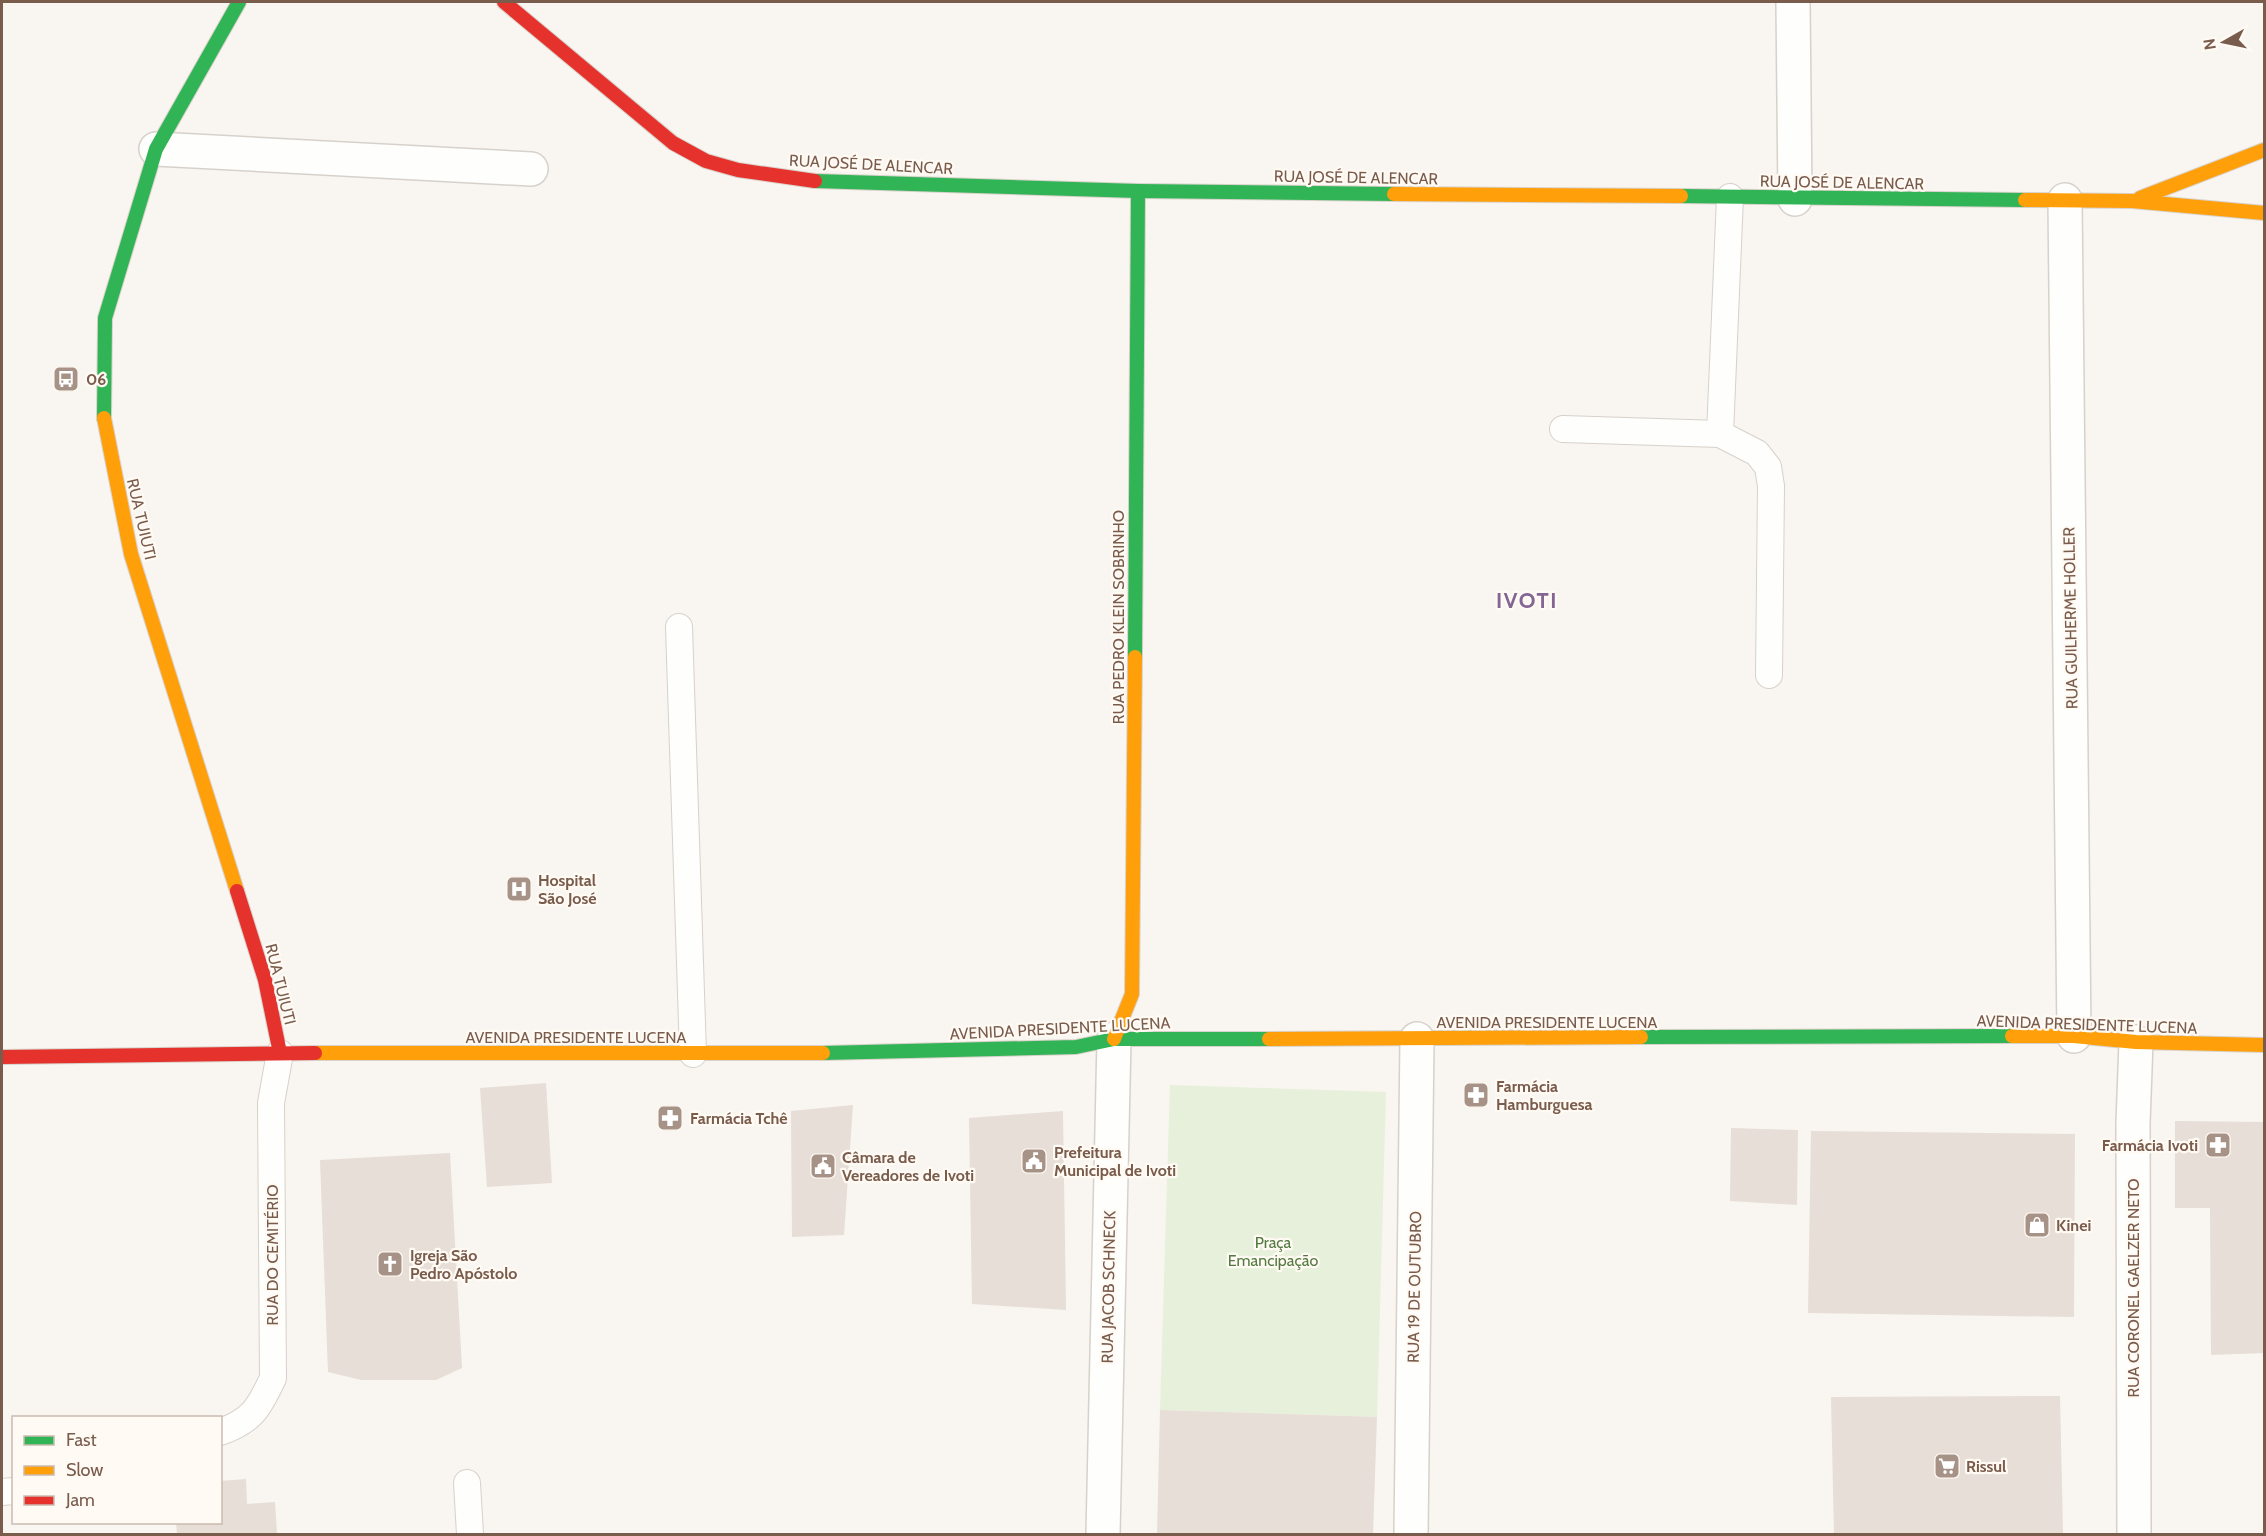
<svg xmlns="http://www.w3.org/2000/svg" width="2266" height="1536" font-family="Cabin,sans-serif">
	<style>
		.green { fill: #e7f0db }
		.building { fill: #e6ded7 }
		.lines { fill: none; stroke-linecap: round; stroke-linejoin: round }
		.lane-casing { stroke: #d7d1cb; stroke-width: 28 }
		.street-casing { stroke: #d7d1cb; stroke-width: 36 }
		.fast-casing { stroke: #d9d2cb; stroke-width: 16 }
		.slow-casing { stroke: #d9d2cb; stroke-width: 16 }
		.jam-casing { stroke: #d9d2cb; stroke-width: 16 }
		.lane { stroke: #fefefd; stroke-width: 26 }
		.street { stroke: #fefefd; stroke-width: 33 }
		.fast { stroke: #30b455; stroke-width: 14 }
		.slow { stroke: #ff9f0a; stroke-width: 14 }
		.jam { stroke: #e5322d; stroke-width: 14 }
		.labels { text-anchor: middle; stroke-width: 4.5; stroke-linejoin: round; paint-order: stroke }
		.street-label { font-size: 16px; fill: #7a5c4d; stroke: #fffaf3 }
		.poi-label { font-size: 16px; font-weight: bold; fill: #7a5c4d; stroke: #fffaf3; text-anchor: start }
		.park-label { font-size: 16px; fill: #537a41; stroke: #fffaf3 }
		.district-label { font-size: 22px; font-weight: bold; letter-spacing: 1.5px; fill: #846695; stroke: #fffaf3 }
	</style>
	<rect width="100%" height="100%" fill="#f9f5f0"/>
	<path class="green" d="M1170,1085L1386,1092L1377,1417L1160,1410Z"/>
	<g class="building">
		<path d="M546,1083L552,1183L487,1187L480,1088Z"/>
		<path d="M853,1105L844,1235L792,1237L791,1111Z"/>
		<path d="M1063,1111L1066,1310L972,1304L969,1118Z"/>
		<path d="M2175,1121L2264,1122V1353L2211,1355L2210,1208H2175Z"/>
		<path d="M1731,1128L1798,1130L1797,1205L1730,1201Z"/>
		<path d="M1811,1131L2075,1134L2074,1317L1808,1313Z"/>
		<path d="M450,1153L462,1368L436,1380H361L328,1372L320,1160Z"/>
		<path d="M2060,1396L2063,1534H1834L1831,1397Z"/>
		<path d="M1160,1410L1377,1417L1373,1534H1157Z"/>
		<path d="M246,1479L247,1504L275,1502L277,1534H177L176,1522H220V1481Z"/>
	</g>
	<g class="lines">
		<g class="lane-casing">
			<g id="lane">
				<path d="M1563,429L1720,434L1757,453L1768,467L1771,486L1769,675"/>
				<path d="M1720,434L1730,197"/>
				<path d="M679,627L693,1054"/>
				<path d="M220,1432C252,1421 259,1408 273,1378L271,1103L280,1053"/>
				<path d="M467,1483L470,1534"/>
				<path d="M2,1492L14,1491"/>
			</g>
		</g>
		<g class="street-casing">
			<g id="street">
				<path d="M1793,2L1795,199"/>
				<path d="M156,149L531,169"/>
				<path d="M2065,200L2074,1036"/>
				<path d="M1103,1534L1114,1039"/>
				<path d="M1411,1534L1417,1039"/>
				<path d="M2134,1534L2133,1123L2136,1042"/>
			</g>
		</g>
		<g class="fast-casing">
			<g id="fast">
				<path d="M815,181L1138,191L1394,194"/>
				<path d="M1681,196L2025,200"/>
				<path d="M104,418L105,318L156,149L239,2"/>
				<path d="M1135,657L1138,191"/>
				<path d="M1641,1037L2012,1036"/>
				<path d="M823,1053L1076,1047L1114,1039H1269"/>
			</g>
		</g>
		<g class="slow-casing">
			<g id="slow">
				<path d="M1394,194L1681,196"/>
				<path d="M2140,198L2264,150"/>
				<path d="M2025,200L2132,201L2264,213"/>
				<path d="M104,418L131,554L237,891"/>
				<path d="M2012,1036H2074L2136,1042L2264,1045"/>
				<path d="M1114,1039L1132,994L1135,657"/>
				<path d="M1269,1039L1641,1037"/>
				<path d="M315,1053H823"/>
			</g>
		</g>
		<g class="jam-casing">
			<g id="jam">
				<path d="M504,2L673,143L706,161L738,170L815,181"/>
				<path d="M237,891L265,980L280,1053"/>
				<path d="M2,1057L315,1053"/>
			</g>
		</g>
		<use href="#lane" class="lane"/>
		<use href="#street" class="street"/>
		<use href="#fast" class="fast"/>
		<use href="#slow" class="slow"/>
		<use href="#jam" class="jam"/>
	</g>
	<defs>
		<g id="bus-square" transform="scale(1.35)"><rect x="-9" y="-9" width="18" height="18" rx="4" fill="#a69286" stroke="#fffaf3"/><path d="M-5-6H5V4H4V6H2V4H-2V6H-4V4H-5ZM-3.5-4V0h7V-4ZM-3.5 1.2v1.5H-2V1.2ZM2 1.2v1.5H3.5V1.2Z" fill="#fff"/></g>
		<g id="hospital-square" transform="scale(1.35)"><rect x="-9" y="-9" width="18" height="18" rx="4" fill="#a69286" stroke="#fffaf3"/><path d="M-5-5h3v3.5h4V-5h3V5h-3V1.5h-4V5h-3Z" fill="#fff"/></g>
		<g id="pharmacy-square" transform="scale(1.35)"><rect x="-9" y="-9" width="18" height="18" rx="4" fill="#a69286" stroke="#fffaf3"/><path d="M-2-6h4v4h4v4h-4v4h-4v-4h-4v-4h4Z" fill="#fff"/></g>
		<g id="civic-square" transform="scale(1.35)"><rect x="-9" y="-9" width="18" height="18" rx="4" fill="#a69286" stroke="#fffaf3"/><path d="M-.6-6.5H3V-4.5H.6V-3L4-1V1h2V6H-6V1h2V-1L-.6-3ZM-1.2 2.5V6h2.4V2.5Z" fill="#fff"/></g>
		<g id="shop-square" transform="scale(1.35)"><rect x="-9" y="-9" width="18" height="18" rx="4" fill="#a69286" stroke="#fffaf3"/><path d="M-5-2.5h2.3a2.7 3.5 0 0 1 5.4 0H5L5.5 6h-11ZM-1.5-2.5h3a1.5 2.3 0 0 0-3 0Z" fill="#fff"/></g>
		<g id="church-square" transform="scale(1.35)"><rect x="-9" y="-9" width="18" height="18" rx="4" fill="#a69286" stroke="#fffaf3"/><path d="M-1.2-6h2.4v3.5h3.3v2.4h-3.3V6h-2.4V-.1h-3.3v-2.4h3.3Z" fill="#fff"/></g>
		<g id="supermarket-square" transform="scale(1.35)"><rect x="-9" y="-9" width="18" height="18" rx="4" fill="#a69286" stroke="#fffaf3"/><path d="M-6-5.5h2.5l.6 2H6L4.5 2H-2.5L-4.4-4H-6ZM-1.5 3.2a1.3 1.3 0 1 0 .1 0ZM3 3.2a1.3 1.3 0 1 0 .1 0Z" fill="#fff"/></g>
	</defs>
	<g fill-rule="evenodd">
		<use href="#bus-square" x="66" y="379"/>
		<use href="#hospital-square" x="519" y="889"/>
		<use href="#pharmacy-square" x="1476" y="1095"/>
		<use href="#pharmacy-square" x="670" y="1118"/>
		<use href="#pharmacy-square" x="2218" y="1145"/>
		<use href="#civic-square" x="1034" y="1161"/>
		<use href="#civic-square" x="823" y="1166"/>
		<use href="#shop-square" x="2037" y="1225"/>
		<use href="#church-square" x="390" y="1264"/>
		<use href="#supermarket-square" x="1947" y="1466"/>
	</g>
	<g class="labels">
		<g class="street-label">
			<text transform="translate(871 164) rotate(3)" y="6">RUA JOSÉ DE ALENCAR</text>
			<text transform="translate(1356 177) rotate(1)" y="6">RUA JOSÉ DE ALENCAR</text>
			<text transform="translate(1842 182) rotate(1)" y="6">RUA JOSÉ DE ALENCAR</text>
			<text transform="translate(142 519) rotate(77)" y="6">RUA TUIUTI</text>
			<text transform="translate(1118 617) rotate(-90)" y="6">RUA PEDRO KLEIN SOBRINHO</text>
			<text transform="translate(2070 618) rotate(-91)" y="6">RUA GUILHERME HOLLER</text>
			<text transform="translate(281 984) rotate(76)" y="6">RUA TUIUTI</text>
			<text x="1547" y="1028">AVENIDA PRESIDENTE LUCENA</text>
			<text transform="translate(2087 1024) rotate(2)" y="6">AVENIDA PRESIDENTE LUCENA</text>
			<text transform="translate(1060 1028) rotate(-3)" y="6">AVENIDA PRESIDENTE LUCENA</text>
			<text x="576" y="1043">AVENIDA PRESIDENTE LUCENA</text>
			<text transform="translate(272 1255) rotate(-90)" y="6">RUA DO CEMITÉRIO</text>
			<text transform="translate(1108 1287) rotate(-89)" y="6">RUA JACOB SCHNECK</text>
			<text transform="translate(1414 1287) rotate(-89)" y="6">RUA 19 DE OUTUBRO</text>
			<text transform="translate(2133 1288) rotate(-90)" y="6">RUA CORONEL GAELZER NETO</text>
		</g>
		<g class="poi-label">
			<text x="86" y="385">06</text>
			<text x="538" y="886">Hospital<tspan x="538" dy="18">São José</tspan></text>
			<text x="1496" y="1092">Farmácia<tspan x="1496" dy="18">Hamburguesa</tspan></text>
			<text x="690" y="1124">Farmácia Tchê</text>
			<text x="2198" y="1151" text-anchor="end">Farmácia Ivoti</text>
			<text x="1054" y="1158">Prefeitura<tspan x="1054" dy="18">Municipal de Ivoti</tspan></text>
			<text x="842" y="1163">Câmara de<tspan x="842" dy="18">Vereadores de Ivoti</tspan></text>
			<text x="2056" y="1231">Kinei</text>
			<text x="410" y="1261">Igreja São<tspan x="410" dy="18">Pedro Apóstolo</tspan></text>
			<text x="1966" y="1472">Rissul</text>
		</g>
		<g class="park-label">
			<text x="1273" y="1248">Praça<tspan x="1273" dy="18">Emancipação</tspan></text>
		</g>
		<g class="district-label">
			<text x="1527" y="608">IVOTI</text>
		</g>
	</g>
	<rect width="2266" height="1536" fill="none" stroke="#7a5c4d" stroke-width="6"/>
	<rect x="12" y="1416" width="210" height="108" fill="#fffaf3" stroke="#cabbb1" stroke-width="1.5"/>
	<rect x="24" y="1436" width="30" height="9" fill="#30b455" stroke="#cabbb1" stroke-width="1.5"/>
	<text x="66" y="1446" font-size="18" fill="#7a5c4d">Fast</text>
	<rect x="24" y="1466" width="30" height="9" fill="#ff9f0a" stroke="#cabbb1" stroke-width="1.5"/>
	<text x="66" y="1476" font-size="18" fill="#7a5c4d">Slow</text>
	<rect x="24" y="1496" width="30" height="9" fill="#e5322d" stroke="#cabbb1" stroke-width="1.5"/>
	<text x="66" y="1506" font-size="18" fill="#7a5c4d">Jam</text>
	<g transform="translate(2224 42) rotate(261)" stroke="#fffaf3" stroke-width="4.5" paint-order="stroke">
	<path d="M0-4.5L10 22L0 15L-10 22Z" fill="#7a5c4d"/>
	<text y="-9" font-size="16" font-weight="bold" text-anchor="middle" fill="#7a5c4d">N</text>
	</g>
</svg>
